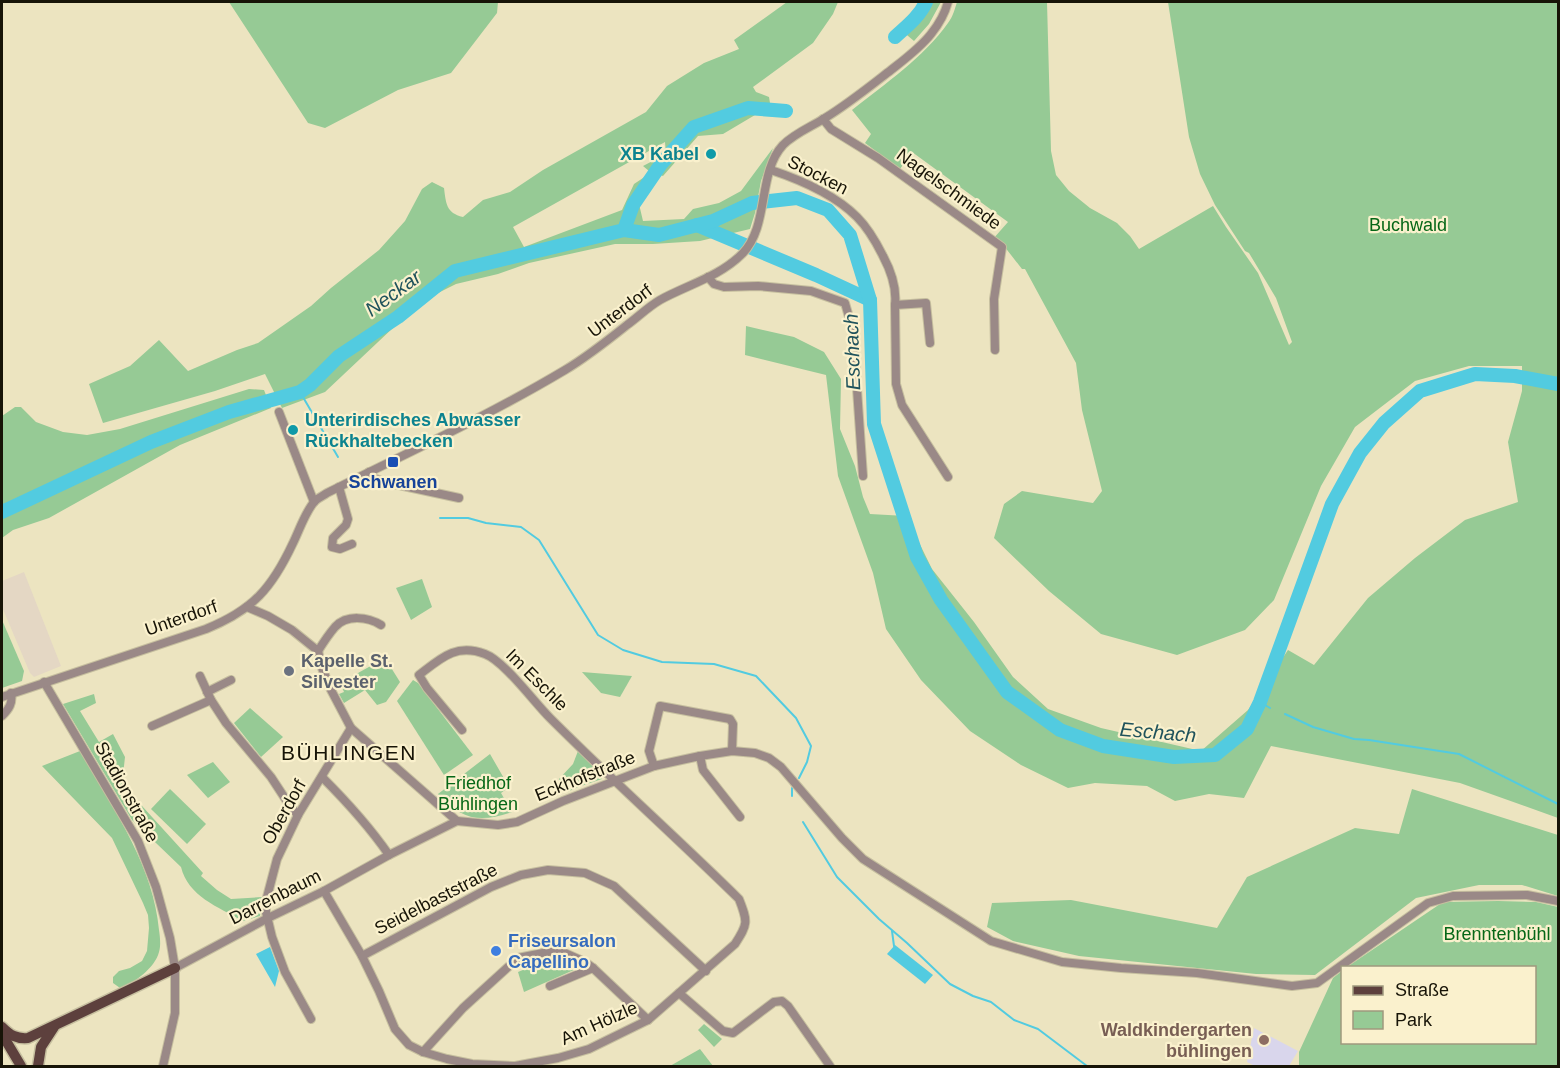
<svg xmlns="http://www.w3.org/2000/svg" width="1560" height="1068" font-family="Helvetica,sans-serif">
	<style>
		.commercial { fill: #e4d7c4 }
		.education { fill: #d9d6ec }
		.green { fill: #96ca95 }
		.water { fill: #52cbe0 }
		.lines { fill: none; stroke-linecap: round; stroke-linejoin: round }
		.stream { stroke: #52cbe0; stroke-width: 2 }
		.river { stroke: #52cbe0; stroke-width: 14 }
		.minor-casing { stroke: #c6bf9f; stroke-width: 10 }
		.major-casing { stroke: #c6bf9f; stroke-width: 13 }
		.minor { stroke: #9a8987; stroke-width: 8 }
		.major { stroke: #5d403d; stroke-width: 10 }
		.culture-dot { fill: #0f9aa8; stroke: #faf1cd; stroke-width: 2 }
		.transit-dot { fill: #1a4fb4; stroke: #faf1cd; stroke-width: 2 }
		.worship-dot { fill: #6b7280; stroke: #faf1cd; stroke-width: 2 }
		.shop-dot { fill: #3f7fe0; stroke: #faf1cd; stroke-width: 2 }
		.education-dot { fill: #8d6e63; stroke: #faf1cd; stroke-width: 2 }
		.labels { text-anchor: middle; stroke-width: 4.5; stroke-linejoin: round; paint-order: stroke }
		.culture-label { font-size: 18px; font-weight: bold; fill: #0d838f; stroke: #faf1cd; text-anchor: end }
		.street-label { font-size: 18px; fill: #171407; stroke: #faf1cd }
		.park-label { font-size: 18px; fill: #066717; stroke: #faf1cd }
		.transit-label { font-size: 18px; font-weight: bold; fill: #164399; stroke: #faf1cd }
		.worship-label { font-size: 18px; font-weight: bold; fill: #5b616d; stroke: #faf1cd; text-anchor: start }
		.shop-label { font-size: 18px; font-weight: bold; fill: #366cbe; stroke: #faf1cd; text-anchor: start }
		.education-label { font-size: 18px; font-weight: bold; fill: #785e54; stroke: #faf1cd; text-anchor: end }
		.water-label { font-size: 20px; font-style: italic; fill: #20535c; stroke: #faf1cd }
		.quarter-label { font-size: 21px; letter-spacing: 1.5px; fill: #171407; stroke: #faf1cd }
	</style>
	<rect width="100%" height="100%" fill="#ece4c0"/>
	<path class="commercial" d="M24,572L61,666L34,677L30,673L2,607V581Z"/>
	<path class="education" d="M1254,1028L1298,1051L1289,1066H1255L1247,1062Z"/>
	<g class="green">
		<path d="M229,2H498L497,13L451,73L398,90L325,128L308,123Z"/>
		<path d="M787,2H838L833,14L813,43L753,87L756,92L769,97L771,109L755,115L723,134L698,136L663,176L649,171L643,166L666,154L665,142L513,227L524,247L622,210L634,184L646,176L655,182L639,204L643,221L684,219L693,209L719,203L741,191L773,148L761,181L755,213L750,229L700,241L653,244H615L529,263L498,274L456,284L430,297L395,326L325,392L282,408L265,374L215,391L103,423L89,384L130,366L159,340L188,371L237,350L258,343L311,306L331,288L379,250L405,221L422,189L432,182L444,188C446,203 446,213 463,217L483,200L510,192L543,170L646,112L667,86L704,63L739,49L734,40Z"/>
		<path d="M924,2H941L929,24L914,41L901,30L915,16Z"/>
		<path d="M957,2H1047L1051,151L1056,175L1069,191L1090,208L1117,223L1130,236L1139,249L1213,206L1226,227L1258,273L1289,345L1292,342L1276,298L1249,253L1245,251L1215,205L1200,174L1189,137L1168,2H1558V818L1460,783L1271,746L1244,798L1209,794L1175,801L1147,786L1095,783L1068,788L1021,765L970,731L921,680L886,629L873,573L838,476L826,375L745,355L746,326L794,337L824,352L841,379L840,429L855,466L863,497L870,514L906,516L932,569L974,622L1013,677L1048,709L1101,728L1201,751L1248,710L1288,650L1314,665L1368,598L1415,558L1465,520L1518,502L1508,442L1522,391V366H1469L1415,381L1355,427L1321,486L1274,600L1245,630L1177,655L1101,634L1049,591L994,538L1004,504L1022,491L1093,503L1102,491L1082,410L1076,363L1025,269H1022L1004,246L993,239L1008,222L912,152L900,169L865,143L871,134L852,110C886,83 923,58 948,23C953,17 955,8 957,2Z"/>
		<path d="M249,389L264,390L271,408L180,445L49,518L13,530L2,538V416L15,407H21L36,422L63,432L87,435L120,429Z"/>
		<path d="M422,579L432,607L411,620L396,588Z"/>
		<path d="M2,620L24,671L22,681L2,688Z"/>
		<path d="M385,658L400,682L386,702L377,705L365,690L344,703L339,694L344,692L340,683Z"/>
		<path d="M582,672L632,676L620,697L601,693Z"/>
		<path d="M413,680L418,683L473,755L444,775L397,701Z"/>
		<path d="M94,694L96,703L80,711L99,742L113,734L125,757L122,784L203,873L201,876L217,890L231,899L262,897L260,916L243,921C218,907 188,896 181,867L132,820L63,704Z"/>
		<path d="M250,708L283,737L261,757L234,723Z"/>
		<path d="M80,751C112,807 153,864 159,930C160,937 161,945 159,952C155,968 134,983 120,988L113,983V977L119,971L130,968L142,961L147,951L149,928L148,915L143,903L112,838L42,766Z"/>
		<path d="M578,751L600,773L602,779L581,786L567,792L559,779L573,764Z"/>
		<path d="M490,754L509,787L501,793L512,812C480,823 461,820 438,794Z"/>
		<path d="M213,762L230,782L208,798L187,775Z"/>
		<path d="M170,789L206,824L187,844L151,809Z"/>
		<path d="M1412,789L1558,835V896L1522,885H1479L1416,898L1315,975L1256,974L1079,956L1013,941L987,927L992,903L1071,900L1217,928L1247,877L1355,828L1399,834Z"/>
		<path d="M1498,901L1536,902L1558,907V1066H1299V1052L1333,978L1342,971V1042H1534V968L1347,967L1443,902Z"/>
		<path d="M554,957L576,969L524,992L518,972Z"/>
		<path d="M704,1024L722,1039L714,1047L698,1030Z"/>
		<path d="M700,1049L713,1066H670Z"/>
	</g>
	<g class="water">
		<path d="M895,945L933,975L925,984L887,954Z"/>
		<path d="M270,947L279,971L275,987L256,954Z"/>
	</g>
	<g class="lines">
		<g class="stream">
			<path d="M300,392L338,457"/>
			<path d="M440,518H468L486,523L521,527L539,540L598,635L623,650L662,662L714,664L756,676L796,718L811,746L807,762L799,778"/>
			<path d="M1260,702L1270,708"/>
			<path d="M1285,714L1313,727L1354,739L1369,740L1459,754L1558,804"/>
			<path d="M792,788V796"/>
			<path d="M803,822L837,877L879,919L907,943L950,984L973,996L991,1002L1014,1020L1038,1029L1087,1066"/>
			<path d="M892,931L894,946"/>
		</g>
		<g class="river">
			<path d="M895,37C907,26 919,17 926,2"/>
			<path d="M697,225L816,275L870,300"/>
			<path d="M624,230L659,235L713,221L752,203L797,198L828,210L850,235L870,300L874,424L917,557L941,600L1007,692L1060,730L1103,746L1174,757L1215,755L1247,729L1260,702L1332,504L1360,453L1384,423L1420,391L1475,374L1515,376L1558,384"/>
			<path d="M2,512L151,442L229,412L300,392L310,385L339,356L398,317L455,271L624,230L633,205L661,164L694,127L748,108L786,111"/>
		</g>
		<g class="minor-casing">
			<g id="minor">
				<path d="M823,119L831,129L878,158L1002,247L994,299L995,350"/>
				<path d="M771,170C801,180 834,194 857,217C868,228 876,242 883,256C891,271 897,287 895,305L926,303L930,343"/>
				<path d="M708,277L714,284L724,287L758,286L811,291L845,303L853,331L863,476"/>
				<path d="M895,305L896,384L902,405L948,477"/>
				<path d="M279,412L314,502"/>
				<path d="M369,472L373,478L385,482L459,498"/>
				<path d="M339,487L348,519L346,525L333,538L332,547L340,549L352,544"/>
				<path d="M247,607L268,616L292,630L318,651L322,668L331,690L351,728L457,821L498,825L517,822L563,801L654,766L700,756L732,751L755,753L769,758L781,767L842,838L863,859L991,941L1062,962L1121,968L1197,973L1292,986L1317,983L1428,903L1453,896L1527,895L1558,901"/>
				<path d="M318,651C323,643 329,634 335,627C347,614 368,617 381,625"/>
				<path d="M200,676L211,700L226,723L271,777L290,806L298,815"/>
				<path d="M44,682L138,841L156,887L170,938L175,968V1013L163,1066"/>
				<path d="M207,692L231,680"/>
				<path d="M2,697L206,629C253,610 272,588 293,543C299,531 306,510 315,501C318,498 323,496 327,493C407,453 488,416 565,370C587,357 607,341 627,325C638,317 648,307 660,300C687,285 719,277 742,254C770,226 757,173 783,145C795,133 811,127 825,118C848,104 869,87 891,70C905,59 920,48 931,34C939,24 945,13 948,2"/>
				<path d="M2,716C9,709 13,703 11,693"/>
				<path d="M152,726L211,700"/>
				<path d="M700,756L703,770L740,817"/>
				<path d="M654,766L649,751L660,706L730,719L733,724L732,751"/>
				<path d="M322,777C347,802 369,826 389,855"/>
				<path d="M324,891L362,956L379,991L395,1029L409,1045L423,1052L447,1059L472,1064L515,1066L558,1058L589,1049L648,1020L735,944C748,924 748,922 739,899C677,838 612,780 550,718C534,702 504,661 485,654C456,643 441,658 419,675L427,688L462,730"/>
				<path d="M362,956L491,887L521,875L548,870L585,873L614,886L706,971"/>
				<path d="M175,968L268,918L324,891L389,855L457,821"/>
				<path d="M550,986L593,968"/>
				<path d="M679,993L723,1031L733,1033L774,1002L782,1001L788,1006L830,1066"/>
				<path d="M311,1019L285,972L272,937L266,912V901L277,859L298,815L351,728"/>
				<path d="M423,1052L463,1008L518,958L558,950L585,962L593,968L648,1020"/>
			</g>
		</g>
		<g class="major-casing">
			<g id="major">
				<path d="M2,1027C10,1035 16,1039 28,1038L175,968"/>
				<path d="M2,1034L21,1066"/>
				<path d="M38,1066L41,1047L54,1027"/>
			</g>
		</g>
		<use href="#minor" class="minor"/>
		<use href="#major" class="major"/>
	</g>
	<g class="culture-dot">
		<circle cx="711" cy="154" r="6"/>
		<circle cx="293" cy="430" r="6"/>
	</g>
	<rect class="transit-dot" x="387" y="456" width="12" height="12" rx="3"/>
	<circle class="worship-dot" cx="289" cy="671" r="6"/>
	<circle class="shop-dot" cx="496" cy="951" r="6"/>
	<circle class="education-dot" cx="1264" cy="1040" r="6"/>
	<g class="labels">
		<g class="culture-label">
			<text x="699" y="160">XB Kabel</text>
			<text x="305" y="426" text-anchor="start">Unterirdisches Abwasser<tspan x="305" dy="21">Rückhaltebecken</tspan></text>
		</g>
		<g class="street-label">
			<text transform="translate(818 175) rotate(27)" y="6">Stocken</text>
			<text transform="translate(949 189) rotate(36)" y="6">Nagelschmiede</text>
			<text transform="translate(620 311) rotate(-37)" y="6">Unterdorf</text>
			<text transform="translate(181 618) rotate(-19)" y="6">Unterdorf</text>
			<text transform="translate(537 680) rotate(45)" y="6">Im Eschle</text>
			<text transform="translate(585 776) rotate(-22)" y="6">Eckhofstraße</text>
			<text transform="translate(127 792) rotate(61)" y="6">Stadionstraße</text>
			<text transform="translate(284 812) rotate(-61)" y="6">Oberdorf</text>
			<text transform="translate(275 897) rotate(-27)" y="6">Darrenbaum</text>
			<text transform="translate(436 899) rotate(-27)" y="6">Seidelbaststraße</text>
			<text transform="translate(599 1023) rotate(-24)" y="6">Am Hölzle</text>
		</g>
		<g class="park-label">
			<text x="1408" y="231">Buchwald</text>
			<text x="478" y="789">Friedhof<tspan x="478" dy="21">Bühlingen</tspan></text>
			<text x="1497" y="940">Brenntenbühl</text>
		</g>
		<g class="transit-label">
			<text x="393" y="488">Schwanen</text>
		</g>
		<g class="worship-label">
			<text x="301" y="667">Kapelle St.<tspan x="301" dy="21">Silvester</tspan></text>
		</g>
		<g class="shop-label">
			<text x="508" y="947">Friseursalon<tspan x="508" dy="21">Capellino</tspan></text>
		</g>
		<g class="education-label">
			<text x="1252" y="1036">Waldkindergarten<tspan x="1252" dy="21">bühlingen</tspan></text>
		</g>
		<g class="water-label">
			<text transform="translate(393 293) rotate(-36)" y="7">Neckar</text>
			<text transform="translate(852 352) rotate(-92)" y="7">Eschach</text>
			<text transform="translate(1158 732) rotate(5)" y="7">Eschach</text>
		</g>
		<g class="quarter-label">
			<text x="349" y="760">BÜHLINGEN</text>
		</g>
	</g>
	<rect width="1560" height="1068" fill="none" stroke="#171407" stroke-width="6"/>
	<rect x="1341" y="966" width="195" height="78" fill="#faf1cd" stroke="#9f997e" stroke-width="1.5"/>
	<rect x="1353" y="986" width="30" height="9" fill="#5d403d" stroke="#9f997e" stroke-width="1.5"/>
	<text x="1395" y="996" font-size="18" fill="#171407">Straße</text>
	<rect x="1353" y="1011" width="30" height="18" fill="#96ca95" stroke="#9f997e" stroke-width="1.5"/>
	<text x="1395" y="1026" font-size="18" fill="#171407">Park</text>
</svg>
